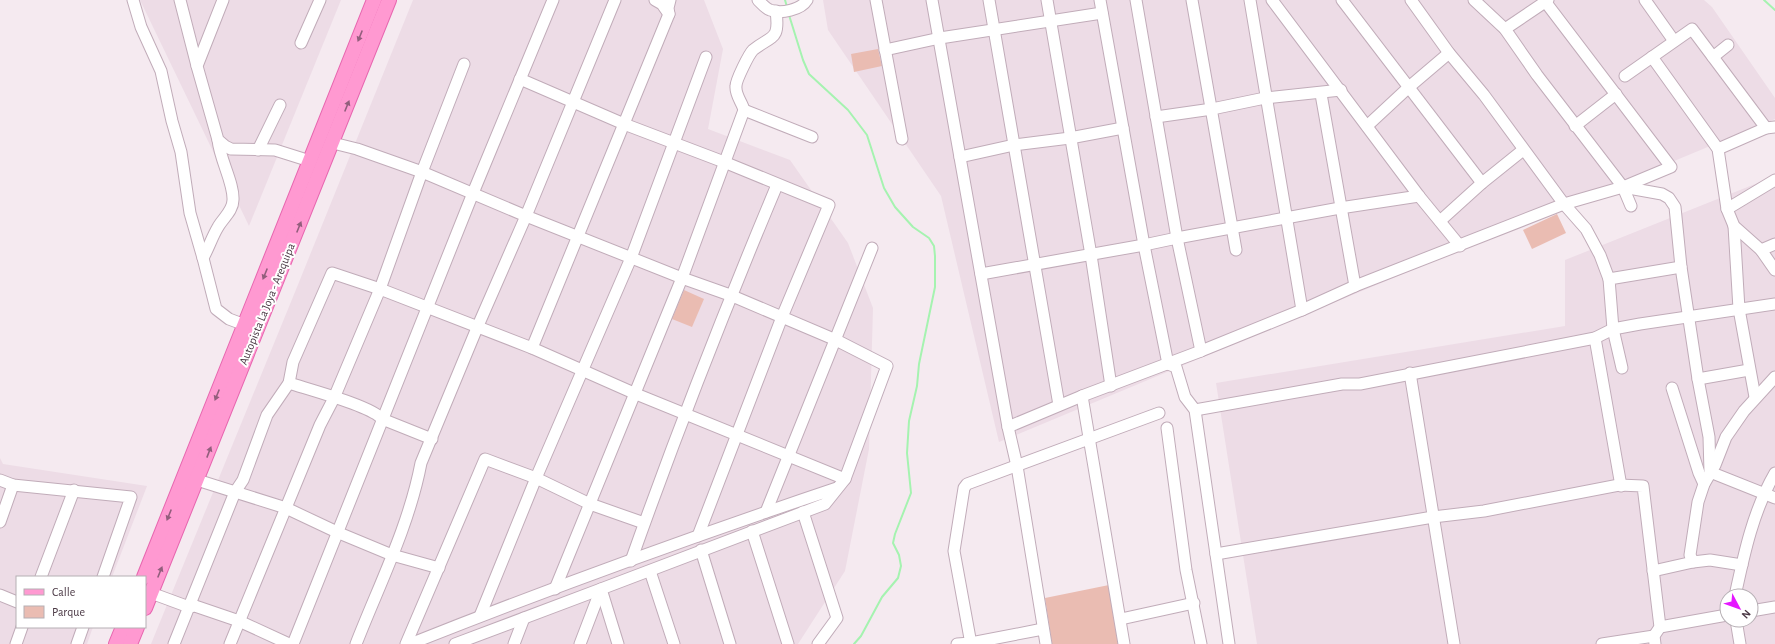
<svg xmlns="http://www.w3.org/2000/svg" width="1775" height="644" font-family="'Alegreya Sans',sans-serif">
	<style>
		.residential { fill: #eddce6; fill-rule: evenodd }
		.green { fill: #eabcb2 }
		.lines { fill: none; stroke-linecap: round; stroke-linejoin: round }
		.stream { stroke: #a5f3b0; stroke-width: 2 }
		.minor-casing { stroke: #c1acb9; stroke-width: 13 }
		.major-casing { stroke: #e766af; stroke-width: 16 }
		.minor { stroke: #fff; stroke-width: 11 }
		.major { stroke: #ff99d1; stroke-width: 14 }
		.oneway { fill: #925e7c }
		.labels { text-anchor: middle; stroke-width: 4; stroke-linejoin: round; paint-order: stroke }
		.street-label { font-size: 12px; fill: #493743; stroke: #fff }
	</style>
	<rect width="100%" height="100%" fill="#f5eaf0"/>
	<g class="residential">
		<path d="M140,0H341L249,226Z"/>
		<path d="M413,0H704L723,49L708,129L790,160L848,243L873,308L869,449L845,571L798,644H151L295,292Z"/>
		<path d="M823,0H1704L1712,7L1775,98V119L999,442L941,196L828,30Z"/>
		<path d="M1775,176V644H1257L1216,383L1565,326V260ZM1727,596H1751V620H1727Z"/>
		<path d="M0,458L3,464L147,486L112,577H17V627H93L87,644H0Z"/>
	</g>
	<g class="green">
		<path d="M878,49L882,66L854,72L851,54Z"/>
		<path d="M1557,214L1566,233L1532,249L1523,230Z"/>
		<path d="M684,290L704,299L692,327L672,319Z"/>
		<path d="M1109,585L1118,644H1052L1045,598Z"/>
	</g>
	<g class="lines">
		<g class="stream">
			<path d="M785,0L787,7"/>
			<path d="M1764,0L1775,10"/>
			<path d="M789,15L803,60L809,74L848,110L867,135L884,188L895,207L913,227L929,238L934,246L935,256V287L919,364L917,386L909,421L907,453L911,493L895,534L893,543L899,555L901,566L898,578L882,597L861,636L854,644"/>
		</g>
		<g class="minor-casing">
			<g id="minor">
				<path d="M133,0L141,27L161,71L172,121L181,152L190,213L203,258"/>
				<path d="M180,0L197,66"/>
				<path d="M223,0L197,66L218,140L225,146L231,149L275,150L310,161"/>
				<path d="M655,0L662,4L669,14"/>
				<path d="M758,0C761,3 765,8 770,10C781,14 801,10 807,0"/>
				<path d="M876,0L902,139"/>
				<path d="M932,0L1008,427L1017,466L1046,644"/>
				<path d="M989,0L1059,405"/>
				<path d="M1047,0L1091,255L1111,386"/>
				<path d="M1100,0L1144,245L1168,364L1176,367L1185,397L1195,410L1229,644"/>
				<path d="M1136,0L1177,238L1201,351"/>
				<path d="M1192,0L1236,250"/>
				<path d="M1250,0L1302,310"/>
				<path d="M1272,0L1419,196L1460,246"/>
				<path d="M1342,0L1482,183"/>
				<path d="M1411,0L1449,53L1484,95L1564,204L1586,229L1600,255L1609,279"/>
				<path d="M1474,0L1505,29L1537,75L1623,187L1631,206"/>
				<path d="M1645,0L1674,41"/>
				<path d="M1505,29L1548,0"/>
				<path d="M301,43L320,0"/>
				<path d="M885,50L940,38L1102,13"/>
				<path d="M1652,57L1718,149L1727,209L1734,226L1761,250L1775,270"/>
				<path d="M1713,57L1728,45"/>
				<path d="M1625,76L1692,29L1766,128"/>
				<path d="M520,79L624,124L724,162L829,205L782,317L698,536"/>
				<path d="M1321,94L1355,286"/>
				<path d="M744,110L812,137"/>
				<path d="M1156,117L1212,109L1265,98L1341,90"/>
				<path d="M1367,126L1409,87L1449,53"/>
				<path d="M1575,126L1616,94"/>
				<path d="M218,140C220,160 234,183 233,200C233,211 223,218 218,227C212,237 209,247 203,258L216,309L229,319L245,325"/>
				<path d="M333,143L357,149L422,172L526,216L682,278L730,295L836,340L887,366L845,479L825,504L601,589L580,644"/>
				<path d="M1718,149L1766,128L1775,127"/>
				<path d="M258,150L280,105"/>
				<path d="M960,157L1014,145L1070,138L1123,128"/>
				<path d="M1623,187L1662,194L1669,198L1675,207L1681,267L1698,379L1709,437L1710,472L1775,498"/>
				<path d="M1727,209L1775,180"/>
				<path d="M1440,221L1482,183L1523,150"/>
				<path d="M1734,226L1739,309L1755,397"/>
				<path d="M1761,250L1775,244"/>
				<path d="M981,274L1144,245L1177,238L1340,208L1419,196"/>
				<path d="M1595,338L1621,486"/>
				<path d="M532,348L669,14L668,8L670,0"/>
				<path d="M1622,368L1613,329L1609,279L1681,267"/>
				<path d="M1410,373L1454,644"/>
				<path d="M1698,379L1749,370"/>
				<path d="M289,383C307,389 372,406 382,419L432,439"/>
				<path d="M1672,388L1699,473L1704,484"/>
				<path d="M1082,396L1124,644"/>
				<path d="M1195,410L1342,384H1360L1595,338L1613,329L1640,324L1775,304"/>
				<path d="M1008,427L1082,396L1201,351L1302,310L1355,286L1564,204L1623,187L1671,167L1544,0"/>
				<path d="M1167,428L1186,570L1201,644"/>
				<path d="M0,480L13,485L131,497L103,577"/>
				<path d="M197,480L286,508L339,533L392,555L439,568"/>
				<path d="M766,512L872,248"/>
				<path d="M803,512L837,618L818,644"/>
				<path d="M0,522L13,485"/>
				<path d="M752,531L788,644"/>
				<path d="M701,550L730,644"/>
				<path d="M1216,554L1433,517L1484,511L1619,485L1643,486L1660,627L1654,636L1655,644"/>
				<path d="M631,561C676,434 725,309 777,185"/>
				<path d="M1693,562L1690,555L1698,502L1704,484L1715,465L1726,437L1744,411L1775,377"/>
				<path d="M650,571L674,644"/>
				<path d="M1653,571L1693,562L1710,560L1742,565"/>
				<path d="M41,577L74,490"/>
				<path d="M555,589L682,278L744,110C742,102 735,95 736,86C736,80 749,54 753,50C772,35 780,41 776,11"/>
				<path d="M151,593L189,607L195,606L239,621L289,644"/>
				<path d="M0,595L17,602"/>
				<path d="M1735,596C1744,554 1753,511 1775,473"/>
				<path d="M1751,611L1775,607"/>
				<path d="M480,616L536,478L631,258L706,57"/>
				<path d="M1121,619L1194,603"/>
				<path d="M1736,620L1740,644"/>
				<path d="M1660,627L1727,615"/>
				<path d="M16,644L22,627"/>
				<path d="M77,644L83,627"/>
				<path d="M174,644L235,492L243,480L267,415L289,383L293,362L332,273L380,289L532,348L636,394L845,479"/>
				<path d="M230,644L320,425L334,398L380,289L422,172L464,64"/>
				<path d="M293,644L473,193L553,0"/>
				<path d="M356,644C379,585 409,526 421,463L477,328L526,216L615,0"/>
				<path d="M406,644L485,459L536,478L590,504L644,523"/>
				<path d="M410,644C551,588 694,536 837,488"/>
				<path d="M455,644L601,589L618,644"/>
				<path d="M514,644L524,618"/>
				<path d="M957,644L971,643L1043,629"/>
				<path d="M971,644L954,551L964,488L967,484L1159,413"/>
				<path d="M1602,644L1654,636"/>
			</g>
		</g>
		<g class="major-casing">
			<g id="major">
				<path d="M144,577L374,0"/>
				<path d="M145,608L389,0"/>
				<path d="M116,644L123,627"/>
				<path d="M130,644L137,627"/>
			</g>
		</g>
		<use href="#minor" class="minor"/>
		<use href="#major" class="major"/>
	</g>
	<defs><path id="oneway-solid" d="M-6-.8H1V-3.2L6.5 0L1 3.2V.8H-6Z"/></defs>
	<g class="oneway">
		<use href="#oneway-solid" transform="translate(360 36) rotate(112)"/>
		<use href="#oneway-solid" transform="translate(347 106) rotate(-68)"/>
		<use href="#oneway-solid" transform="translate(299 227) rotate(-68)"/>
		<use href="#oneway-solid" transform="translate(265 274) rotate(112)"/>
		<use href="#oneway-solid" transform="translate(217 395) rotate(112)"/>
		<use href="#oneway-solid" transform="translate(209 452) rotate(-69)"/>
		<use href="#oneway-solid" transform="translate(169 515) rotate(112)"/>
		<use href="#oneway-solid" transform="translate(160 572) rotate(-68)"/>
	</g>
	<g class="labels">
		<g class="street-label">
			<text transform="translate(267 304) rotate(-68)" y="4">Autopista La Joya - Arequipa</text>
		</g>
	</g>
	<rect x="16" y="576" width="130" height="52" fill="#ffffff" stroke="#b6afb4"/>
	<rect x="24" y="589" width="20" height="6" fill="#ff99d1" stroke="#b6afb4"/>
	<text x="52" y="596" font-size="12" fill="#493743">Calle</text>
	<rect x="24" y="606" width="20" height="12" fill="#eabcb2" stroke="#b6afb4"/>
	<text x="52" y="616" font-size="12" fill="#493743">Parque</text>
	<g transform="translate(1739 608) rotate(131)"><circle r="19" fill="#ffffff" stroke="#b6afb4"/>
	<path d="M0-3L7 15L0 10L-7 15Z" fill="#e517ff"/>
	<text y="-6" font-size="11" font-weight="bold" text-anchor="middle" fill="#493743">N</text>
	</g>
</svg>
